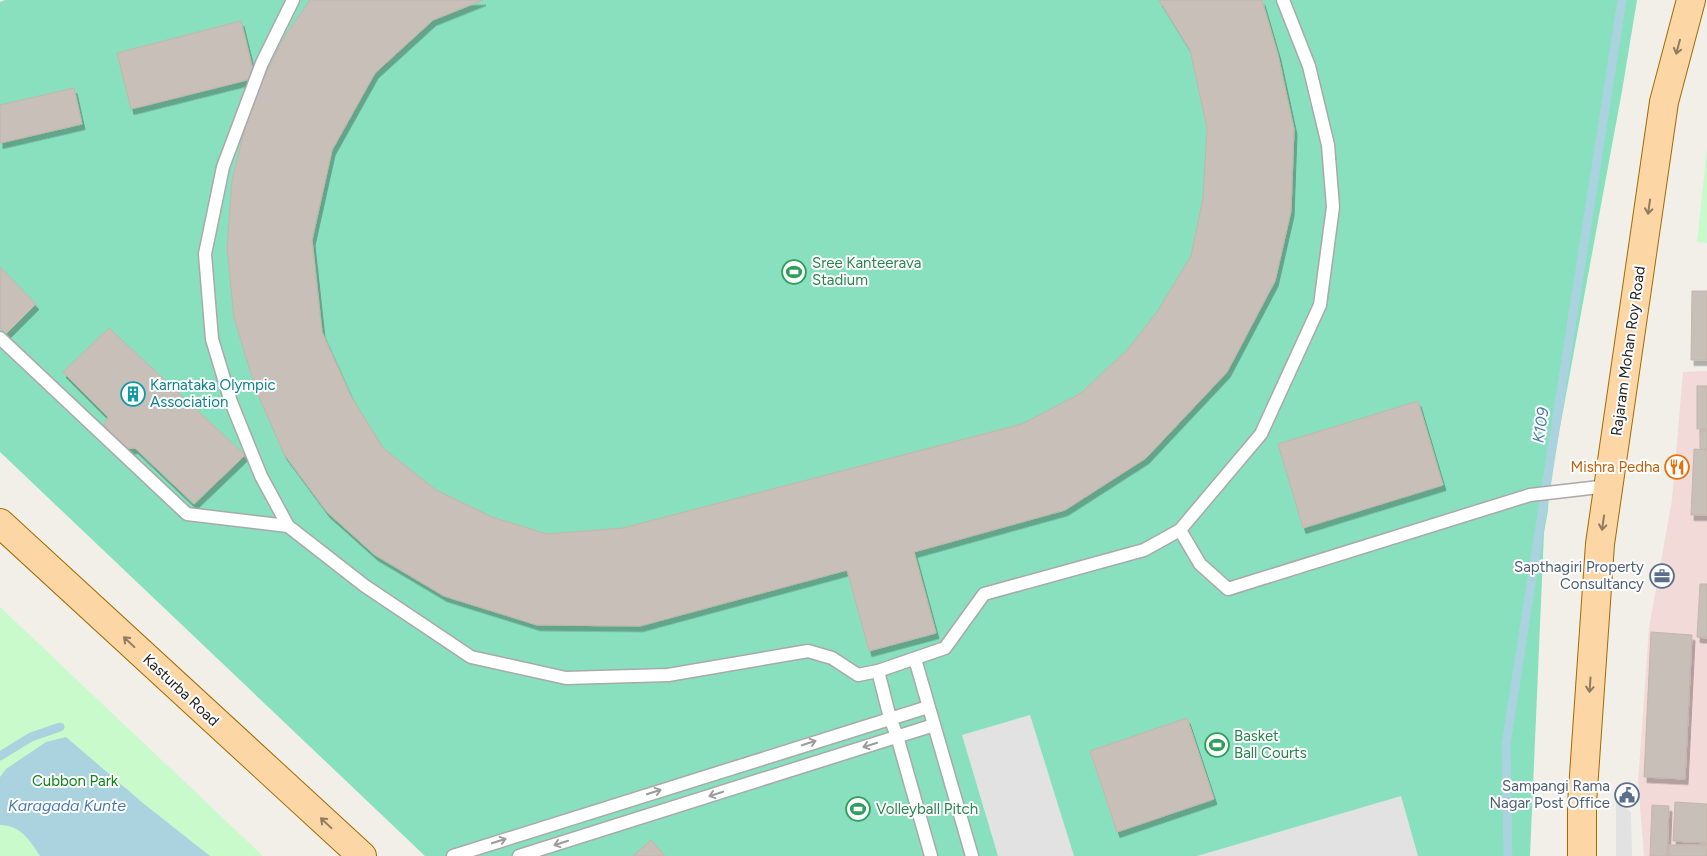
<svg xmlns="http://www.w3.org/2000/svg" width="1707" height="856" font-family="Figtree,sans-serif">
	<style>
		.commercial { fill: #f2dad9 }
		.park { fill: #c8facc }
		.pitch { fill: #88e0be }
		.parking { fill: #e2e2e2 }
		.water { fill: #aad3df }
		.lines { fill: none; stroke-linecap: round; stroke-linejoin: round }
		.stream { stroke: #aad3df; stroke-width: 9 }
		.building { fill: #c7bfb8; stroke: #c4b6ab; filter: url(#shadow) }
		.lane-casing { stroke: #a9a9a9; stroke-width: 15 }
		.primary-casing { stroke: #a06b00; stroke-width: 30 }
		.lane { stroke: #fff; stroke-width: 12 }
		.primary { stroke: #fcd6a4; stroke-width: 28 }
		.oneway { stroke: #8f7c63 }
		.oneway2 { stroke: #9c9c9c }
		.labels { text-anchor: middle; stroke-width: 4; stroke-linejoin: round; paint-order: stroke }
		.leisure-label { font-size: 15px; fill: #27864d; stroke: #fff; text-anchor: start }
		.street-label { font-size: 15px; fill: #222; stroke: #fff }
		.culture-label { font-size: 15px; fill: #0d838f; stroke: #fff; text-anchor: start }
		.food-label { font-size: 15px; fill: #c56008; stroke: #fff; text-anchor: end }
		.service-label { font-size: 15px; fill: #4e5e75; stroke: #fff; text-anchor: end }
		.park-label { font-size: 15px; fill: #0c8416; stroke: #fff }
		.water-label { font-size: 16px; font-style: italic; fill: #4a7aab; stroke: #fff }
	</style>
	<defs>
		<filter id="shadow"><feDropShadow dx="3" dy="5.5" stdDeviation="0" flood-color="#0004"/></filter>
	</defs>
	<rect width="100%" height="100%" fill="#f2efe9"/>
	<path class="commercial" d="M1707,371V856H1644L1638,782L1649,628L1672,500L1683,372Z"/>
	<g class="park">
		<path d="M1707,149V243L1697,242Z"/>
		<path d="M0,607L263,856H0Z"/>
	</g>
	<path class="pitch" d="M5,0H1637L1622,91L1549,487L1548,510L1544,533L1530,856H425L0,452V2Z"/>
	<g class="parking">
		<path d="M1030,715L1074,856H998L962,735Z"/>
		<path d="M1401,796L1418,856H1197Z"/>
		<path d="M1616,802L1631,812L1632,856H1616Z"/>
	</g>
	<path class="water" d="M66,737L144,804L210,856H40C30,840 20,825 0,825V777L6,769L46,742Z"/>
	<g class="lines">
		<g class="stream">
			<path d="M0,756L31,737L60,727"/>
			<path d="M1508,856L1506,744L1622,0"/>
		</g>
	</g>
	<g class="building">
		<path d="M310,0H483L433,20L375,73L332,150L312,240L322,332L351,396L383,448L436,490L492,517L547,534L623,528L1022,424L1081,393L1127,350L1157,312L1191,256L1203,198L1207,128L1190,50L1159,0H1262L1278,55L1294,129L1291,211L1275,281L1227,372L1146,458L1065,510L914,552L936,633L869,651L847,570L640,626L537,625L444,596L375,555L327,512L284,454L256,390L234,318L227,247L232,180L252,101L285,36Z"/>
		<path d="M241,21L255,78L131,109L117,53Z"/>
		<path d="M74,88L82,124L0,143V105Z"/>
		<path d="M0,267L36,304L6,334L0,328Z"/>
		<path d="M1692,291H1707V360H1691Z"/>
		<path d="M109,328L245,455L194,504L135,448L124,449L104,425L108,417L63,372Z"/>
		<rect x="1697" y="386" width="10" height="43"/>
		<path d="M1418,401L1443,485L1303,528L1278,444Z"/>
		<rect x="1700" y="431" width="7" height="18"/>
		<path d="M1694,449L1707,450V515H1691Z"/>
		<path d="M1700,584H1707V638L1697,637Z"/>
		<path d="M1651,632L1692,635L1685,779L1644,777Z"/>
		<path d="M1187,718L1214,799L1117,832L1090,751Z"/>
		<path d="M1675,802L1707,804V843L1673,841Z"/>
		<path d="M1652,805L1669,806L1667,856H1650Z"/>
		<path d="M651,840L665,856H633Z"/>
		<rect x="1669" y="845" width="38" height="11"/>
	</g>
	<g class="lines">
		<g class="lane-casing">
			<g id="lane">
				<path d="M293,0L262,63L223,167L205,254L212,339L231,402L261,476L288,526L365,586L471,657L566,678L668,675L808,651L832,658L858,675L878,671L945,648L984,594L1144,550L1180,530L1261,434L1320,305L1333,207L1328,145L1309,66L1283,0"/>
				<path d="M0,338L187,514L288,526"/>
				<path d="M1180,530L1200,564L1228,589L1530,495L1608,486"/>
				<path d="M915,659L972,856"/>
				<path d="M878,671L890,718L897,736L931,856"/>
				<path d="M453,856L928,707"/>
				<path d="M519,856L934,725"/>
			</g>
		</g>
		<g class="primary-casing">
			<g id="primary">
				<path d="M0,523L362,856"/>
				<path d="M1582,856V804L1600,544L1664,102L1691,0"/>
			</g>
		</g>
		<use href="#lane" class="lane"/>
		<use href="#primary" class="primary"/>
	</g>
	<defs><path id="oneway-shaft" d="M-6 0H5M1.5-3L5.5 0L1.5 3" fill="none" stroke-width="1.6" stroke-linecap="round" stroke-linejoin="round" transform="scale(1.25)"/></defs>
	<g class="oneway">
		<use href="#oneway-shaft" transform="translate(1678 47) rotate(105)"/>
		<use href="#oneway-shaft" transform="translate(1649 207) rotate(98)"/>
		<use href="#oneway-shaft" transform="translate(1603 523) rotate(98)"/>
		<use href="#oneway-shaft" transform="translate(129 642) rotate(-137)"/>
		<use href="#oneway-shaft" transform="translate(1590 685) rotate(94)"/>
		<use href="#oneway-shaft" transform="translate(326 823) rotate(-137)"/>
	</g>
	<g class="oneway2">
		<use href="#oneway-shaft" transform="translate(809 743) rotate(-18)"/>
		<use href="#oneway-shaft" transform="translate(870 745) rotate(162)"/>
		<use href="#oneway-shaft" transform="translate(654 792) rotate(-18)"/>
		<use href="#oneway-shaft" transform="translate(716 794) rotate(162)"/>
		<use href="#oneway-shaft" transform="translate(499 841) rotate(-18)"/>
		<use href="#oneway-shaft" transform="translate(561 843) rotate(162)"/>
	</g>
	<defs>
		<g id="stadium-ring" transform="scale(1.25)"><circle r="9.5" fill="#fff" stroke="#2e9e5b" stroke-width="1.5"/><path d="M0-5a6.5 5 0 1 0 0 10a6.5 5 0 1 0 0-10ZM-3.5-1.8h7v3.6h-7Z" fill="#2e9e5b"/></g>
		<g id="building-ring" transform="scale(1.25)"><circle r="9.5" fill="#fff" stroke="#0f9aa8" stroke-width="1.5"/><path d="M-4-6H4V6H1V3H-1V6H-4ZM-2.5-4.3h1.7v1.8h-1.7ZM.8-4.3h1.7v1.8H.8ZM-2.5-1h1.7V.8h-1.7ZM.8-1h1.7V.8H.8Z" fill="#0f9aa8"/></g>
		<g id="restaurant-ring" transform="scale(1.25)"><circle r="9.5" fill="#fff" stroke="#e8710a" stroke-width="1.5"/><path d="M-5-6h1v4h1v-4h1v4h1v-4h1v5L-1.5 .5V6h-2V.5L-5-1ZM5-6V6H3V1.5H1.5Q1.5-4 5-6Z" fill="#e8710a"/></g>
		<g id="office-ring" transform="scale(1.25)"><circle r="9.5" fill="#fff" stroke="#5c6f8a" stroke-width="1.5"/><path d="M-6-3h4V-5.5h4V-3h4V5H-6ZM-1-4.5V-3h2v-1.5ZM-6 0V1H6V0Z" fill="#5c6f8a"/></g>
		<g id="civic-ring" transform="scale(1.25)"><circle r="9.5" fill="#fff" stroke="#5c6f8a" stroke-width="1.5"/><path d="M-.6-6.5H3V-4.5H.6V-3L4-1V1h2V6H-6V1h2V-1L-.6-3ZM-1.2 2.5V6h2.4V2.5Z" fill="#5c6f8a"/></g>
	</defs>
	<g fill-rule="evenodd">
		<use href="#stadium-ring" x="794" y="272"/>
		<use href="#building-ring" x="133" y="394"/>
		<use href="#restaurant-ring" x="1677" y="467"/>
		<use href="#office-ring" x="1662" y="576"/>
		<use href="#stadium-ring" x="1217" y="745"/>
		<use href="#civic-ring" x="1627" y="795"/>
		<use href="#stadium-ring" x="858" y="809"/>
	</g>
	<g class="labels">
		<g class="leisure-label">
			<text x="812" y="268">Sree Kanteerava<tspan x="812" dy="17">Stadium</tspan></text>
			<text x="1234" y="741">Basket<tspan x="1234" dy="17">Ball Courts</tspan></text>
			<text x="876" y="814">Volleyball Pitch</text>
		</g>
		<g class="street-label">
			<text transform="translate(1628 351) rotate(-82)" y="5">Rajaram Mohan Roy Road</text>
			<text transform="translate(181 690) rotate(43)" y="5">Kasturba Road</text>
		</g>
		<g class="culture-label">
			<text x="150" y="390">Karnataka Olympic<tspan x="150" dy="17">Association</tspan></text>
		</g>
		<g class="food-label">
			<text x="1660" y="472">Mishra Pedha</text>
		</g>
		<g class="service-label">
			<text x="1644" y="572">Sapthagiri Property<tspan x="1644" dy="17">Consultancy</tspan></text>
			<text x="1610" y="791">Sampangi Rama<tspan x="1610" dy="17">Nagar Post Office</tspan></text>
		</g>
		<g class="park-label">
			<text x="75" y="786">Cubbon Park</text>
		</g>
		<g class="water-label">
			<text transform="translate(1540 425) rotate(-81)" y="6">K109</text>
			<text x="67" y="811">Karagada Kunte</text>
		</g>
	</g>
</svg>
